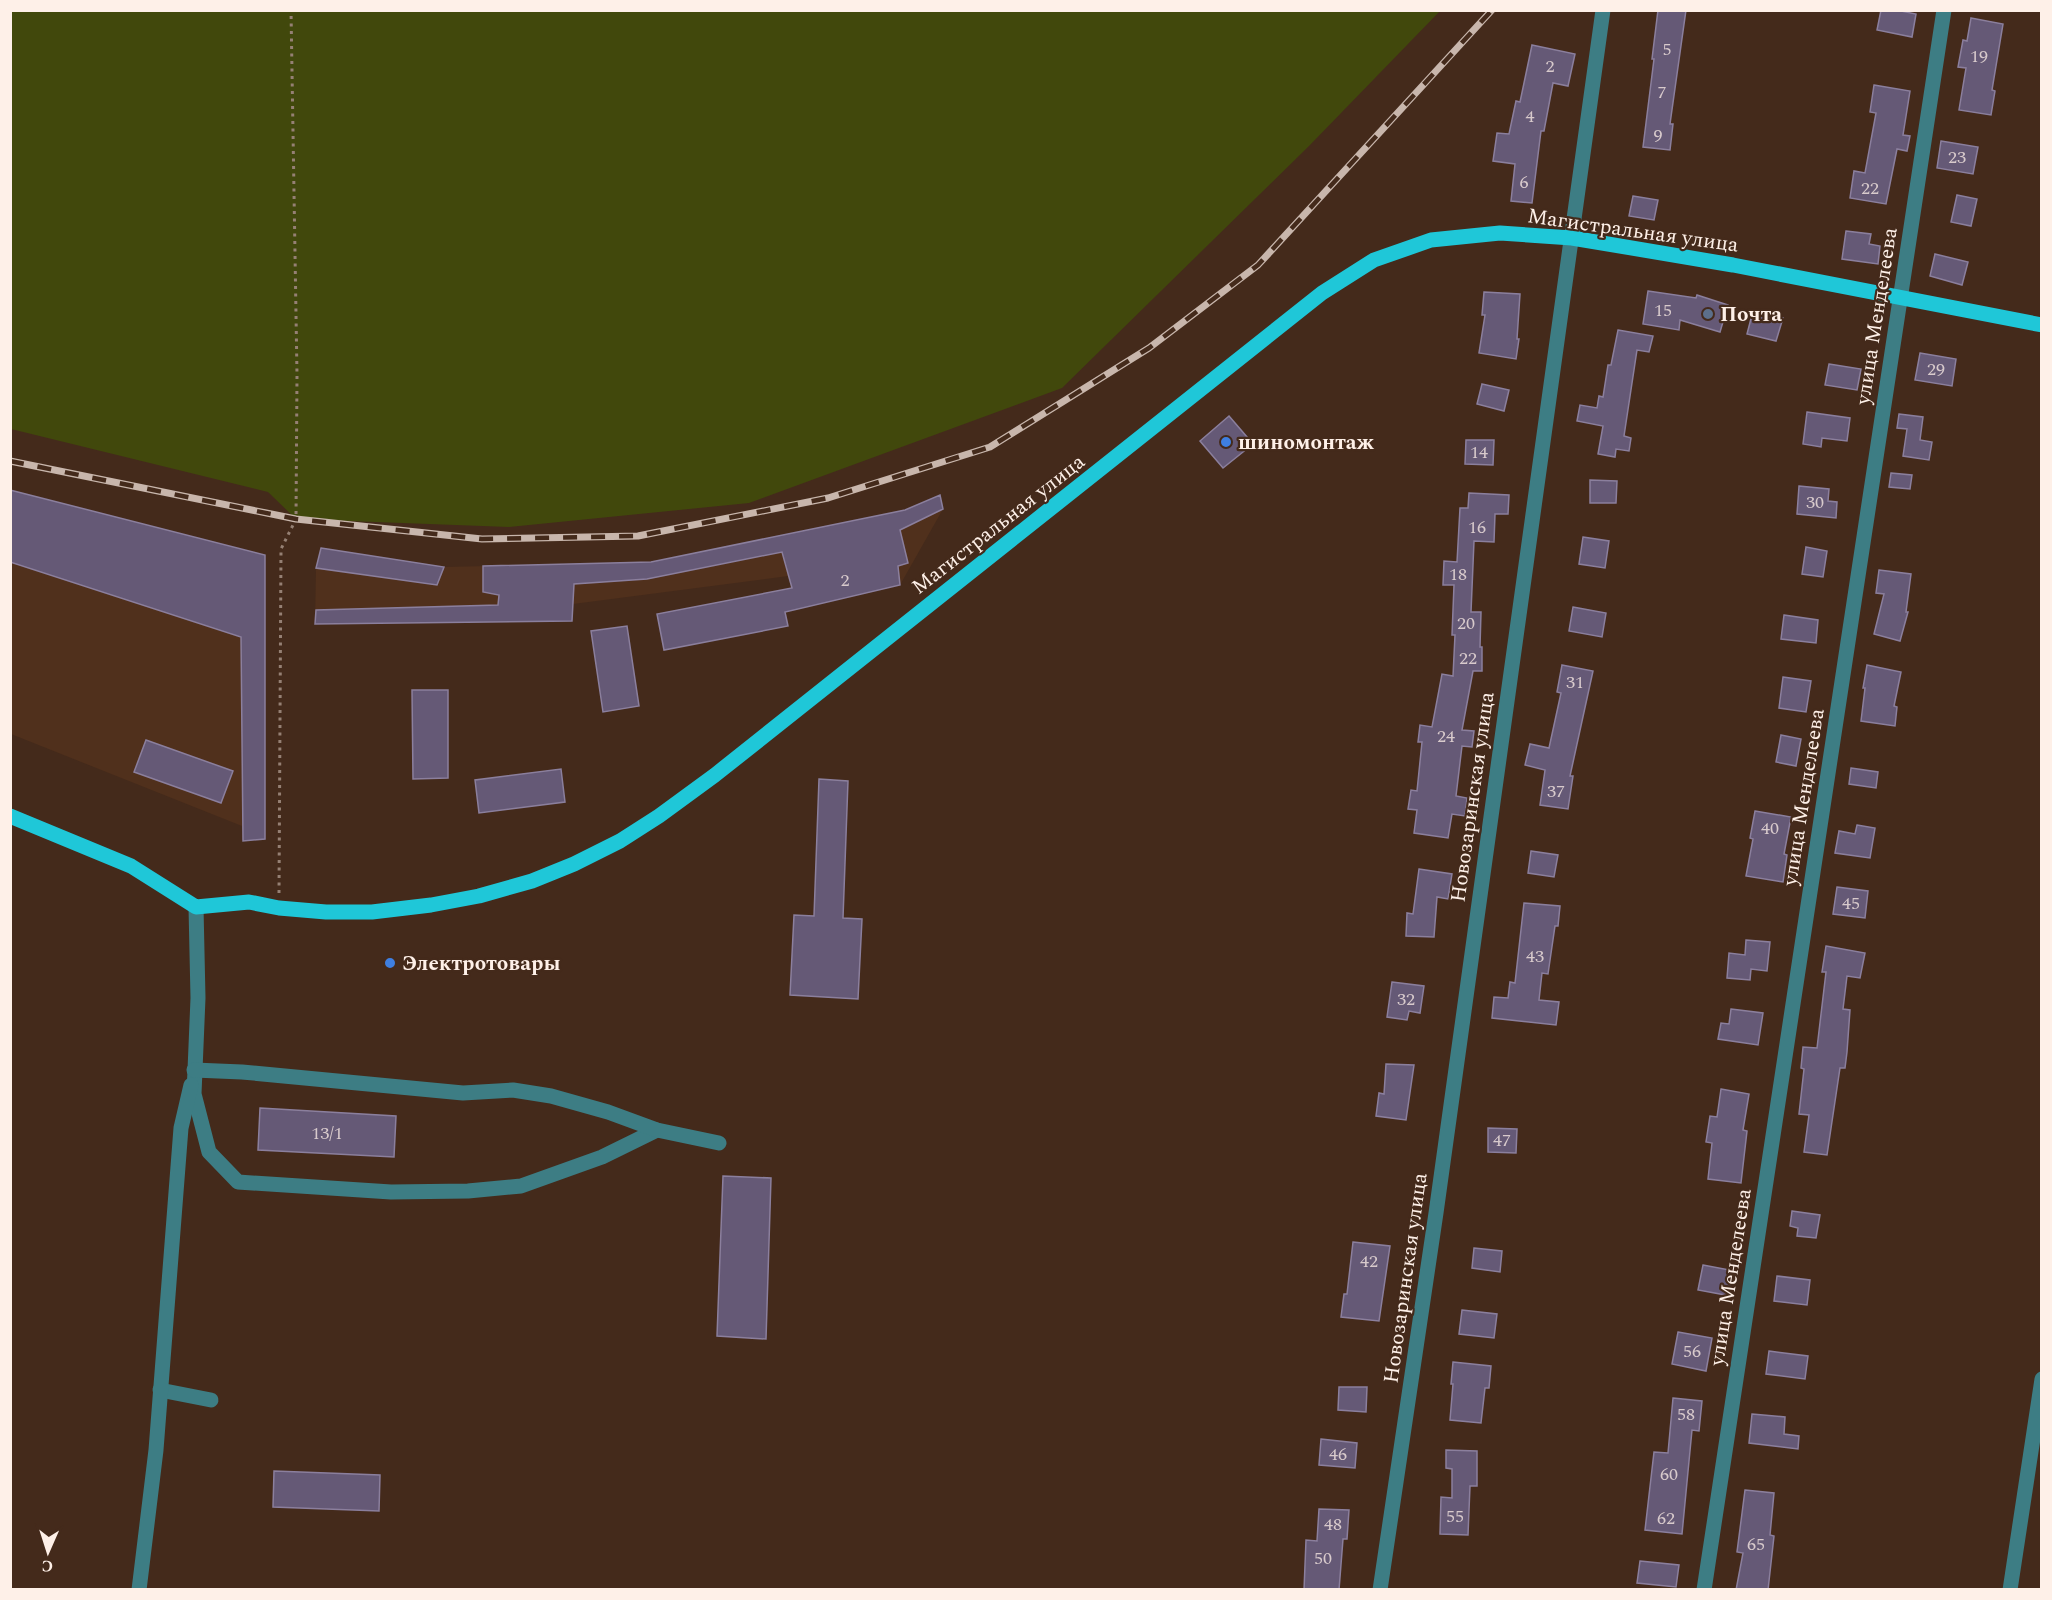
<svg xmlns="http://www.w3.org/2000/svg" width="2052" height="1600" font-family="Spectral,serif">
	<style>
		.built { fill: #50301c }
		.green { fill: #41480c }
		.building { fill: #655976; stroke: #8b7f9d; stroke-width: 1.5 }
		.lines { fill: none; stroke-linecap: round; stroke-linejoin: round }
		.path { stroke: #958074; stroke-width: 3; stroke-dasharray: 3 4.5; stroke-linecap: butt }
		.minor { stroke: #3d7d84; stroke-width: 15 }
		.major { stroke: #1fc7d8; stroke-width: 15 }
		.rail-casing { stroke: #c8b6ac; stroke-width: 7 }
		.rail { stroke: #442a1b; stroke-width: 4.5; stroke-dasharray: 14; stroke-linecap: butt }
		.service-dot { fill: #5c6f8a; stroke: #442a1b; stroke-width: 2 }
		.shop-dot { fill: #3f7fe0; stroke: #442a1b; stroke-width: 2 }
		.labels { text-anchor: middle; stroke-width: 4.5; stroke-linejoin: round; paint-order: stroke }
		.number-label { font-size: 18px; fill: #d8cacc }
		.street-label { font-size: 21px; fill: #fef0e8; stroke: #442a1b }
		.poi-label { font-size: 21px; font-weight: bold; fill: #fef0e8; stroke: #442a1b; text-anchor: start }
	</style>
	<rect width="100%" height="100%" fill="#442a1b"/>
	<g class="built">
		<path d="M10,490L265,555V839L243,841L242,826L11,734Z"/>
		<path d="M940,495L943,509L900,585L797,609L788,576L573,604L572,621L315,624L316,568L321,548L444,567L651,562L905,510Z"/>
	</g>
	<path class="green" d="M11,10H1440V11L1309,146L1062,388L749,503L509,527L296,519L268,492L11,429Z"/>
	<g class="building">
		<path d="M1658,10H1686L1670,124H1673L1670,150L1643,147L1654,59H1652Z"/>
		<path d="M1881,10H1896L1916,14L1912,37L1877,30Z"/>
		<path d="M1971,18L2003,24L1992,90L1995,91L1991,115L1959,110L1966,68L1958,67L1963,40L1967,41Z"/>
		<path d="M1532,45L1575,54L1568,86L1553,83L1544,131H1541L1532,203L1511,201L1515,164L1493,161L1497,133L1509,134L1516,101L1520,102Z"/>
		<path d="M1874,85L1910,91L1903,135L1910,136L1907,151L1897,149L1886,204L1850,198L1854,171L1865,173L1876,113L1870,112Z"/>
		<path d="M1941,141L1978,147L1973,174L1937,168Z"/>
		<path d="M1957,195L1977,199L1971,226L1951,222Z"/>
		<path d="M1633,196L1658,200L1654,220L1629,216Z"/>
		<path d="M1846,231L1871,234L1869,244L1880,246L1878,264L1842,259Z"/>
		<path d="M1935,254L1968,262L1962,285L1930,276Z"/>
		<path d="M1648,291L1696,298L1697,295L1728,305L1720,332L1680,320L1679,330L1643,324Z"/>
		<path d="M1484,292L1520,294L1517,339H1519L1516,359L1479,353L1485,315H1482Z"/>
		<path d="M1753,311L1783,318L1776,341L1747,334Z"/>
		<path d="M1618,330L1653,336L1649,352L1637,350L1624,436L1631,438L1629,451L1616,449L1615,457L1598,454L1603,426L1577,421L1580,405L1597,408L1599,396L1603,397L1608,365H1611Z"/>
		<path d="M1920,353L1956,359L1952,386L1915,380Z"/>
		<path d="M1829,364L1861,369L1857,390L1825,385Z"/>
		<path d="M1482,384L1509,390L1504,411L1477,404Z"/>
		<path d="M1807,412L1850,418L1847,441L1822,438L1821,447L1803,444Z"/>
		<path d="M1899,414L1923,417L1920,440L1932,442L1929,460L1903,456L1907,429L1897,428Z"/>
		<path d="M1229,416L1253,444L1223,468L1200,441Z"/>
		<path d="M1466,440H1494L1493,465L1465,464Z"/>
		<path d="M1891,473L1912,475L1910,489L1889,487Z"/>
		<path d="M1590,480L1617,481L1616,503H1590Z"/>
		<path d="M1799,486L1829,489L1828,501L1837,502L1836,518L1797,514Z"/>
		<path d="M10,490L265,555V839L243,841L241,637L10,562Z"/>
		<path d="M1469,493L1509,495L1508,514H1495L1494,542L1474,541L1471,612H1481L1480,647H1482V671H1473L1462,730L1474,731L1472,747L1462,746L1456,796L1467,798L1465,816L1452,814L1448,838L1414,833L1417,810L1408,809L1411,790L1417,791L1422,742H1418L1420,725L1432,727L1442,674L1453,676L1455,635H1452L1454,585H1443L1444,561L1457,562L1460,508H1468Z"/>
		<path d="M940,495L943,509L900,530L908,563L898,566L900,585L785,612L788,626L664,650L657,614L792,588L782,552L647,579L574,584L572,621L315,624L316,610L498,605L499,595L483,592V566L651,562L905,510Z"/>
		<path d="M1583,537L1609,541L1605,568L1579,564Z"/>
		<path d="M1806,547L1827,551L1823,577L1802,574Z"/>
		<path d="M321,548L444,567L437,585L316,568Z"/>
		<path d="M1879,570L1911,574L1906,612H1908L1900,641L1874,634L1884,594L1876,593Z"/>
		<path d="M1573,607L1606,613L1602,637L1569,631Z"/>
		<path d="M1784,615L1818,620L1816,643L1781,639Z"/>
		<path d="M627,626L639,706L603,712L591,631Z"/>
		<path d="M1562,665L1593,671L1570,776H1573L1568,809L1540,805L1545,770L1525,765L1530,744L1549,748L1561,693L1557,692Z"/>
		<path d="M1867,665L1901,672L1894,706L1897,707L1895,726L1861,721L1865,688H1863Z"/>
		<path d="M1783,677L1811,681L1806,712L1779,708Z"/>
		<path d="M412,690H448V778L413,779Z"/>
		<path d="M1781,735L1801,739L1796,766L1776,762Z"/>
		<path d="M146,740L233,771L221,803L134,772Z"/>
		<path d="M1851,768L1878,772L1876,788L1849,784Z"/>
		<path d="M561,769L565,802L479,813L475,780Z"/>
		<path d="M819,779L848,781L843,918L862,919L858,999L790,995L794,915L814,916Z"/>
		<path d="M1755,811L1791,817L1784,854L1787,855L1783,882L1746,876L1753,839L1750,838Z"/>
		<path d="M1857,825L1875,828L1870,858L1835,853L1839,831L1855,834Z"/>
		<path d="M1531,851L1558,855L1554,877L1528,873Z"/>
		<path d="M1419,869L1452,874L1448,899L1437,897L1434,937L1406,936L1407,913L1413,914Z"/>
		<path d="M1837,887L1868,891L1865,918L1833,914Z"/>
		<path d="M1524,903L1560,906L1558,926H1555L1548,974L1542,973L1539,1000L1559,1002L1556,1025L1492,1018L1494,997L1508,998L1510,982L1515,983Z"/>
		<path d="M1746,940L1770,942L1767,971L1751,969L1750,980L1727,978L1729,953L1745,955Z"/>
		<path d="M1826,946L1865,953L1860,978L1847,976L1843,1009L1850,1010L1847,1052L1845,1068H1840L1827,1155L1804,1152L1809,1115L1799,1114L1804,1069L1801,1068L1803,1047L1817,1048L1826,972H1822Z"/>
		<path d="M1392,982L1424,986L1420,1013L1409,1011L1407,1020L1387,1017Z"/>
		<path d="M1731,1009L1763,1013L1758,1045L1718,1039L1721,1023L1729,1024Z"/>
		<path d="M1386,1064L1414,1065L1406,1120L1376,1116L1379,1093L1384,1094Z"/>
		<path d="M1721,1089L1749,1094L1743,1130L1747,1131L1741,1183L1708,1179L1712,1143L1706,1142L1710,1116L1717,1117Z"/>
		<path d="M260,1108L396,1116L394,1157L258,1150Z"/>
		<path d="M1488,1128L1517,1129L1516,1153L1488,1152Z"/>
		<path d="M723,1176L771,1178L766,1339L717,1336Z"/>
		<path d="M1792,1211L1820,1215L1816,1238L1797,1236L1798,1228L1790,1226Z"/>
		<path d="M1353,1242L1390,1246L1379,1321L1341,1317L1344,1294H1347Z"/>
		<path d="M1474,1248L1502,1251L1500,1272L1472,1268Z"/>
		<path d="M1703,1265L1735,1271L1731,1296L1698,1290Z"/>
		<path d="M1777,1276L1810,1280L1807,1305L1774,1301Z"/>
		<path d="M1462,1310L1497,1314L1494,1338L1459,1334Z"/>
		<path d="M1678,1332L1712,1338L1706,1371L1672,1364Z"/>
		<path d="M1769,1351L1808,1356L1805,1379L1766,1374Z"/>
		<path d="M1453,1362L1491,1366L1489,1388H1485L1481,1423L1450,1420L1453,1384H1451Z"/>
		<path d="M1339,1387H1367L1366,1412L1338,1410Z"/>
		<path d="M1673,1398L1702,1401L1699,1431L1692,1430L1682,1534L1645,1530L1654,1452L1668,1453Z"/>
		<path d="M1752,1414L1785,1417L1784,1434L1799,1436L1798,1449L1749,1443Z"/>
		<path d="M1321,1439L1357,1443L1355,1468L1319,1465Z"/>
		<path d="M1446,1450L1477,1451V1486H1470L1468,1535L1440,1534L1441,1497L1452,1498V1469L1446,1468Z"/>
		<path d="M274,1471L380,1475L379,1511L273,1507Z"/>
		<path d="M1745,1490L1774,1493L1770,1535L1774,1536L1768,1590H1736L1743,1553L1737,1552Z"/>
		<path d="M1319,1509L1349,1510L1347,1539H1343L1339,1590H1304L1306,1540L1317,1541Z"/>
		<path d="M1640,1561L1679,1565L1676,1587L1637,1583Z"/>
	</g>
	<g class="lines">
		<path class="path" d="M279,893L281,549L296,519L297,375L291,10"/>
		<g class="minor">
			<path d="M196,907L198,998L194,1094L209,1152L238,1182L391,1192L468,1191L521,1186L602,1157L657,1130"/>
			<path d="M194,1070L242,1072L463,1093L513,1090L551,1096L608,1112L657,1130L719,1143"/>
			<path d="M160,1390L211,1400"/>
			<path d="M139,1590L156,1450L181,1128L191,1085"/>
			<path d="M1380,1590L1436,1213L1603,10"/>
			<path d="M1704,1590L1944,10"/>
			<path d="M2010,1590L2042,1379"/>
		</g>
		<path class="major" d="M10,816L131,866L196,907L249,902L279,908L326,912H372L431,905L479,896L532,881L574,864L620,841L659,816L715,775L1322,293L1374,260L1431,240L1500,233L1572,238L1733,265L2042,325"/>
		<g class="rail-casing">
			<path id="rail" d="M10,461L296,519L482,539L638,536L828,498L990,447L1149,348L1258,265L1492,10"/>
		</g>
		<use href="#rail" class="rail"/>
	</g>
	<circle class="service-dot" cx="1708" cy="314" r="6"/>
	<g class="shop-dot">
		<circle cx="1226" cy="442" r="6"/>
		<circle cx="390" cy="963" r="6"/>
	</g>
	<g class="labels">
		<g class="number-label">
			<text x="1667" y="55">5</text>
			<text x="1979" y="62">19</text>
			<text x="1550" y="72">2</text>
			<text x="1662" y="98">7</text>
			<text x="1530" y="122">4</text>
			<text x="1658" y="141">9</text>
			<text x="1957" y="163">23</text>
			<text x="1524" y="188">6</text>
			<text x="1870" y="194">22</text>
			<text x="1663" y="316">15</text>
			<text x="1936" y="375">29</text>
			<text x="1479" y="458">14</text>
			<text x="1815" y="508">30</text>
			<text x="1477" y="533">16</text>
			<text x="1458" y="580">18</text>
			<text x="845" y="586">2</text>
			<text x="1466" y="629">20</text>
			<text x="1468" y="664">22</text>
			<text x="1575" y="688">31</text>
			<text x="1446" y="742">24</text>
			<text x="1556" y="797">37</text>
			<text x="1770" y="834">40</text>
			<text x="1851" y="909">45</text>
			<text x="1535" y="962">43</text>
			<text x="1406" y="1005">32</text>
			<text x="327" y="1139">13/1</text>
			<text x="1502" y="1146">47</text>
			<text x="1369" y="1267">42</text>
			<text x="1692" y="1357">56</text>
			<text x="1686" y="1420">58</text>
			<text x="1338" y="1460">46</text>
			<text x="1669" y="1480">60</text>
			<text x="1455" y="1522">55</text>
			<text x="1666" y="1524">62</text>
			<text x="1333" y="1530">48</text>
			<text x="1756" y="1550">65</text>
			<text x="1323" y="1564">50</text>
		</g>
		<g class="street-label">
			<text transform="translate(1633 230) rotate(8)" y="7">Магистральная улица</text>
			<text transform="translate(1876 316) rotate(-81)" y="7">улица Менделеева</text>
			<text transform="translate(998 524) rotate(-38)" y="7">Магистральная улица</text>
			<text transform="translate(1472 797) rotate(-82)" y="7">Новозаринская улица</text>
			<text transform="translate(1803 797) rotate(-81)" y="7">улица Менделеева</text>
			<text transform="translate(1730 1277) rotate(-81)" y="7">улица Менделеева</text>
			<text transform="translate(1405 1278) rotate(-82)" y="7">Новозаринская улица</text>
		</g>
		<g class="poi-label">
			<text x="1720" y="321">Почта</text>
			<text x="1238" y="449">шиномонтаж</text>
			<text x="402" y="970">Электротовары</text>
		</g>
	</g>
	<rect width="2052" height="1600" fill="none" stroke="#fef0e8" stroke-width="24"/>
	<g transform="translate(48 1552) rotate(183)" stroke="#442a1b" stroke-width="4.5" paint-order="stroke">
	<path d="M0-4.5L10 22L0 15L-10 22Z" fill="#fef0e8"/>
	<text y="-9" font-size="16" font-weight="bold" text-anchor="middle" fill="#fef0e8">С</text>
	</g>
</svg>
